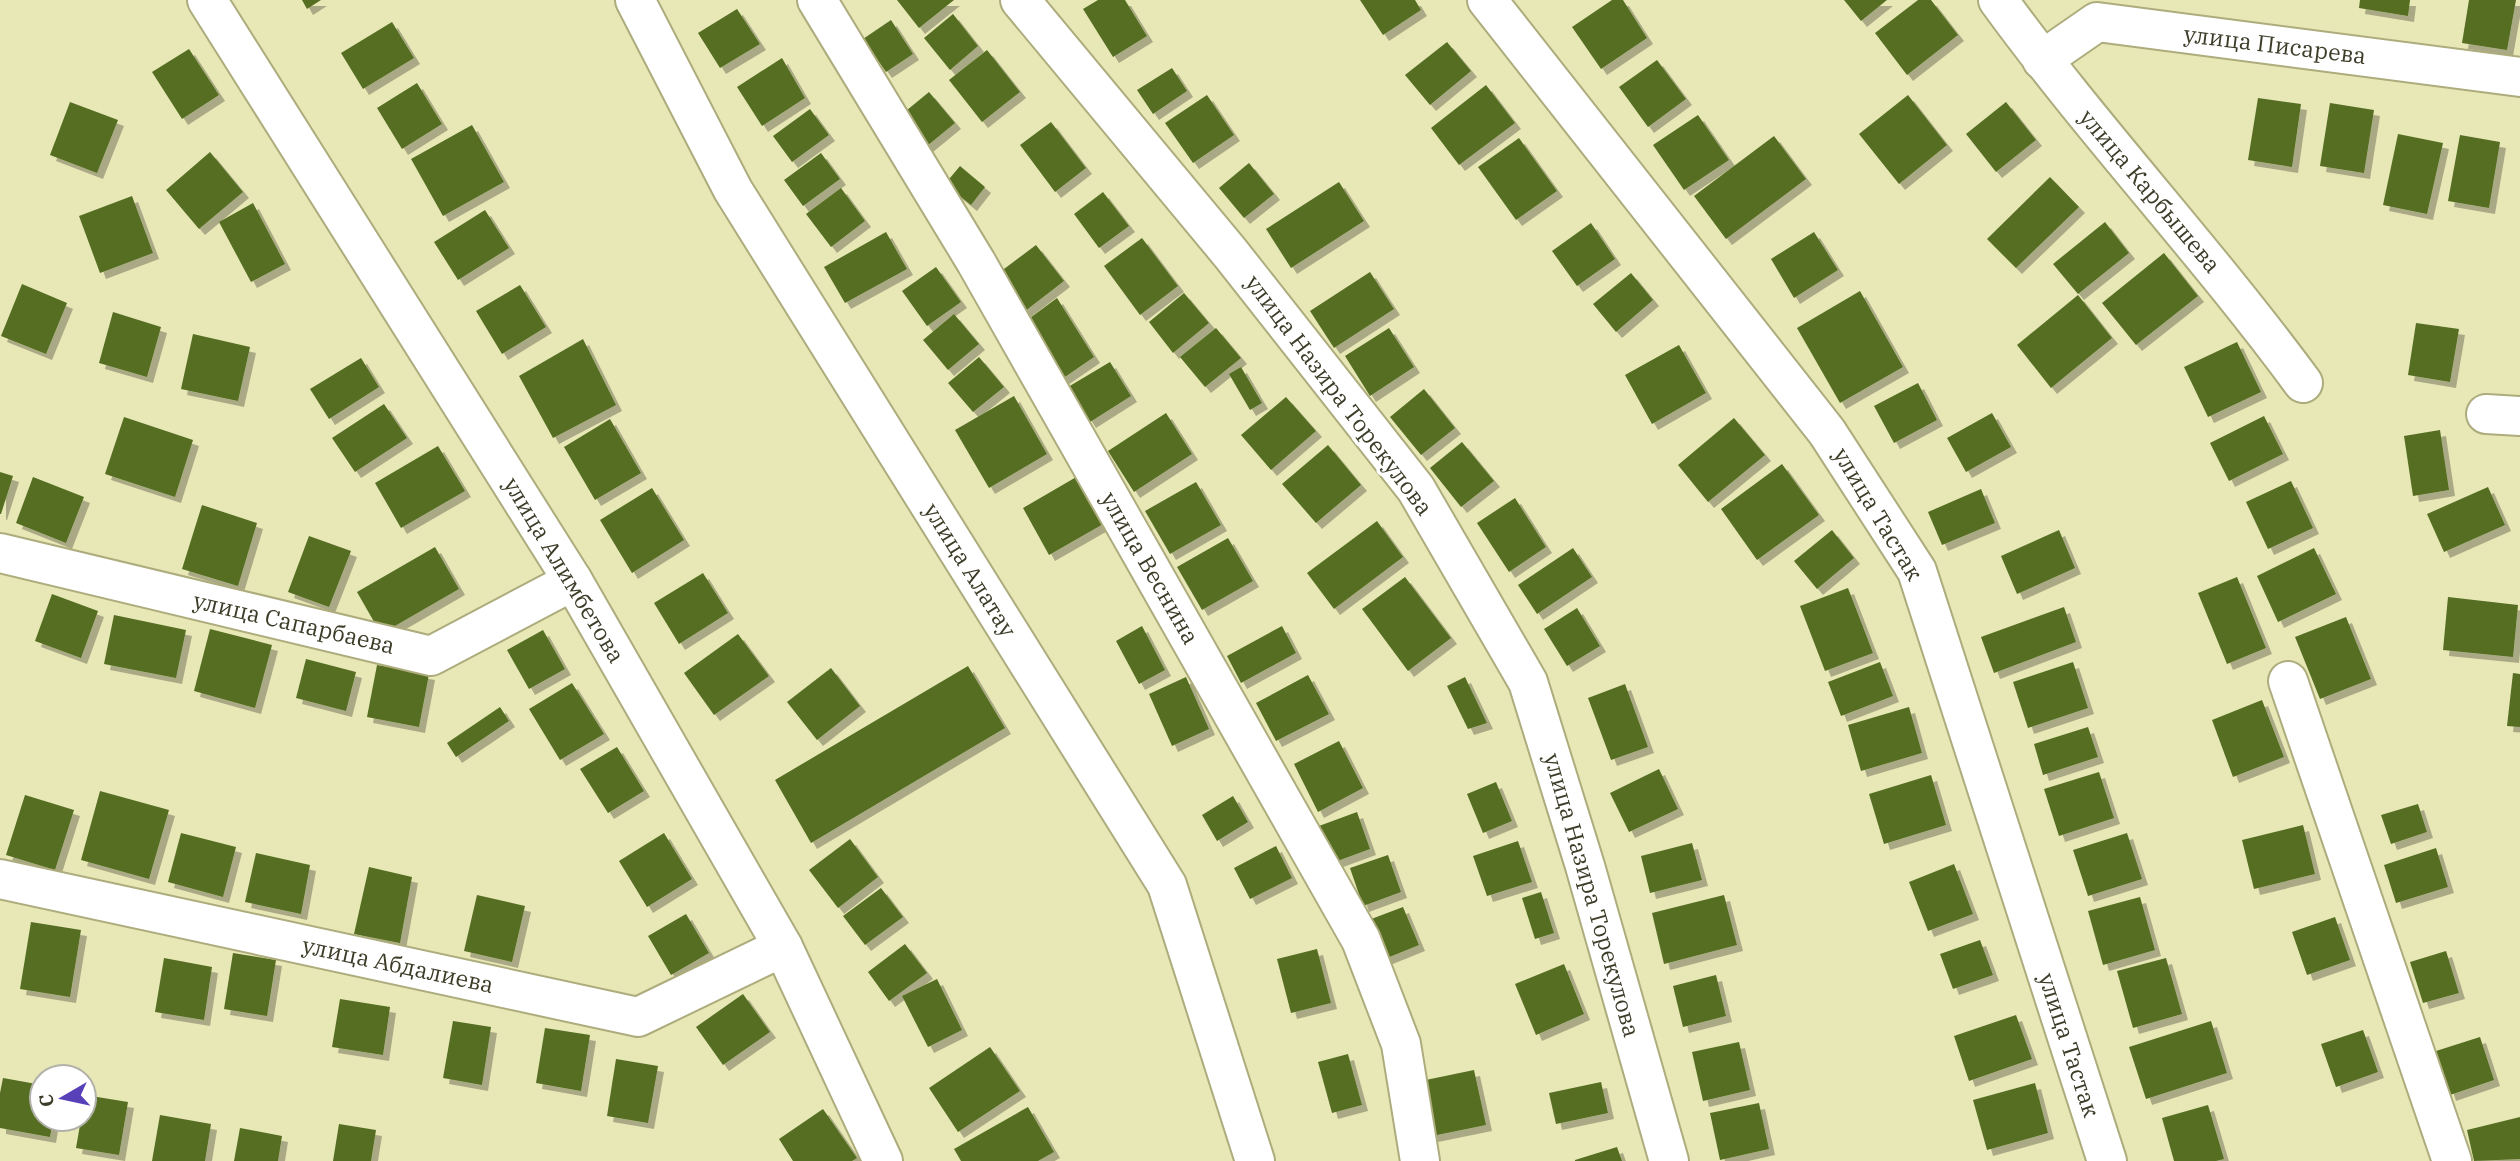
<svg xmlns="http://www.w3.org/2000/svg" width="2520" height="1161" font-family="'IBM Plex Serif',serif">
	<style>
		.building { fill: #546e24; filter: url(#shadow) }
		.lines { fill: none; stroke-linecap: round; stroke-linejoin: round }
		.minor-casing { stroke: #adac7d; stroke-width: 42 }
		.minor { stroke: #fff; stroke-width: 38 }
		.labels { text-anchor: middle; stroke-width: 7; stroke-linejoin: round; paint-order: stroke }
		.street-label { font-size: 23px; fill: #3d3c28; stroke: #fff }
	</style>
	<defs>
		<filter id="shadow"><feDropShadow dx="6" dy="6" stdDeviation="0" flood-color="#0004"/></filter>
	</defs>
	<rect width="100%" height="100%" fill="#e8e7b6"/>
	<g class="building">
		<path d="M302,0H321L307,9Z"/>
		<path d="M897,0H954L919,28Z"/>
		<path d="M1098,0H1125L1147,36L1113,57L1083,9Z"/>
		<path d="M1360,0H1415L1421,10L1383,35Z"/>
		<path d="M1612,0H1623L1647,38L1601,69L1572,27Z"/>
		<path d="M1844,0H1887L1861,21Z"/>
		<path d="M1918,0H1931L1958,35L1907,75L1875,33Z"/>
		<path d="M2360,0H2410L2408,16L2359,8Z"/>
		<path d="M2469,0H2516L2507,50L2462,43Z"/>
		<path d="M737,9L760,44L720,68L698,33Z"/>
		<path d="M953,14L978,46L950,70L924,38Z"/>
		<path d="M891,20L913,54L886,72L863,39Z"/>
		<path d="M392,22L414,58L363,89L341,53Z"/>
		<path d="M1447,42L1471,71L1430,105L1405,75Z"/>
		<path d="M189,49L219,95L182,119L152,72Z"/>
		<path d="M987,50L1020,92L982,122L949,80Z"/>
		<path d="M782,58L805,98L762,126L737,87Z"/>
		<path d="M1657,60L1686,99L1648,127L1619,87Z"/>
		<path d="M1172,68L1187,91L1153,114L1137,90Z"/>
		<path d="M417,83L442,124L402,149L377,108Z"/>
		<path d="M1486,85L1515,123L1459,165L1431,128Z"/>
		<path d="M929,92L955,123L927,146L901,115Z"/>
		<path d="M1207,95L1234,135L1193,163L1165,123Z"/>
		<path d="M1908,95L1947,145L1899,184L1859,134Z"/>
		<path d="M2258,98L2301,104L2292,167L2248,160Z"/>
		<path d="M70,102L118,120L97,173L50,155Z"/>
		<path d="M2006,102L2036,140L1996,172L1966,134Z"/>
		<path d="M2330,103L2374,110L2364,173L2320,166Z"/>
		<path d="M810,109L829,135L792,162L773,136Z"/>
		<path d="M1698,115L1729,160L1684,190L1653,145Z"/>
		<path d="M1051,122L1086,168L1055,192L1020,145Z"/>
		<path d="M472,125L504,182L443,216L411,159Z"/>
		<path d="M2398,134L2443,143L2427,214L2383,205Z"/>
		<path d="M2460,135L2500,142L2489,208L2448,201Z"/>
		<path d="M1774,136L1806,179L1726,239L1694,196Z"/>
		<path d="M1519,138L1557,191L1516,220L1478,167Z"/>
		<path d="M210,152L243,192L199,229L166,190Z"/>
		<path d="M821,153L840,179L803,206L784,180Z"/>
		<path d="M1249,163L1274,194L1244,218L1219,188Z"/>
		<path d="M960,166L985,187L971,205L945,184Z"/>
		<path d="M2050,177L2079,207L2016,268L1987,239Z"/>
		<path d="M1339,182L1364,221L1291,268L1266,229Z"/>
		<path d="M841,188L865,221L831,247L806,214Z"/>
		<path d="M1103,192L1129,226L1099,248L1074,214Z"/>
		<path d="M132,196L153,253L100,273L79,216Z"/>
		<path d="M253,203L285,264L251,282L219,222Z"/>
		<path d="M485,210L509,248L458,280L434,242Z"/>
		<path d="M2105,222L2129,253L2078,294L2053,264Z"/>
		<path d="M1591,223L1615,259L1577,286L1552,251Z"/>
		<path d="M886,232L907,269L845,303L824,267Z"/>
		<path d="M1814,232L1838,270L1794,298L1771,259Z"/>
		<path d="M1142,238L1178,286L1140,315L1104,266Z"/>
		<path d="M1036,245L1064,281L1020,315L992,278Z"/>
		<path d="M2164,253L2198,296L2136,345L2102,303Z"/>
		<path d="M936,267L961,302L927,326L902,291Z"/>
		<path d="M1370,272L1394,309L1334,348L1310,311Z"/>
		<path d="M1631,273L1653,300L1616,332L1593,304Z"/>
		<path d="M22,284L67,303L46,354L1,336Z"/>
		<path d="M520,285L546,327L502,354L476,311Z"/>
		<path d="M1860,291L1903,367L1840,403L1797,328Z"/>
		<path d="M1184,293L1209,323L1173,353L1149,322Z"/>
		<path d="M2078,295L2112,338L2051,388L2017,345Z"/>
		<path d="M1057,298L1094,357L1059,381L1022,324Z"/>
		<path d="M113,312L161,327L147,377L99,363Z"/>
		<path d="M954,314L979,344L948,370L923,340Z"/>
		<path d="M2416,323L2459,329L2450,382L2408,375Z"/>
		<path d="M1216,328L1241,358L1205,387L1180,357Z"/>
		<path d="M1389,328L1414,367L1370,396L1345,356Z"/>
		<path d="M193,334L250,347L238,401L181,389Z"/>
		<path d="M583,339L616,405L553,438L519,376Z"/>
		<path d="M2237,342L2261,392L2208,417L2184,367Z"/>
		<path d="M1679,345L1706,393L1652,424L1625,375Z"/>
		<path d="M979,357L1004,387L973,412L948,383Z"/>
		<path d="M361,358L379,387L329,419L310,389Z"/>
		<path d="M1110,362L1131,396L1090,422L1068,387Z"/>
		<path d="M1241,367L1262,403L1250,410L1229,374Z"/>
		<path d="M1918,383L1937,420L1894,443L1874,406Z"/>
		<path d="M1424,389L1455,428L1421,455L1390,417Z"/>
		<path d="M1014,396L1047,454L989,488L955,430Z"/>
		<path d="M1286,397L1316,431L1271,470L1241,435Z"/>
		<path d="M384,404L407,438L355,472L332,438Z"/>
		<path d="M1166,413L1192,454L1134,492L1108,451Z"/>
		<path d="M1992,413L2011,447L1966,472L1947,438Z"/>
		<path d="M2264,416L2283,454L2229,481L2210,443Z"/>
		<path d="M124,417L193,440L175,497L105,474Z"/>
		<path d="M1734,418L1765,455L1708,502L1678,465Z"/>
		<path d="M610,419L641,473L595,500L564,447Z"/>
		<path d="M2440,430L2449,490L2413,496L2404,436Z"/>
		<path d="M1462,442L1494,481L1461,507L1430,468Z"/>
		<path d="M1328,445L1361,485L1316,523L1282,484Z"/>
		<path d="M438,446L465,491L401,528L375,483Z"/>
		<path d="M1782,464L1819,515L1757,560L1721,509Z"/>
		<path d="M0,472L13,476L1,514H0Z"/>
		<path d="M1078,476L1105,523L1049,555L1023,508Z"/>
		<path d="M33,477L84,497L66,543L16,523Z"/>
		<path d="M2291,481L2313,528L2268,549L2246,502Z"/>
		<path d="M1196,482L1221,525L1170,554L1145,511Z"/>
		<path d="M2488,487L2505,525L2444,552L2427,514Z"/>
		<path d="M652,488L684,540L632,573L600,520Z"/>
		<path d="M1981,489L1995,523L1942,545L1928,512Z"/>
		<path d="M1515,498L1546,547L1509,572L1477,523Z"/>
		<path d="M202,505L257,523L238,586L182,569Z"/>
		<path d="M1377,521L1403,557L1334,609L1307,573Z"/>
		<path d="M1832,530L1854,558L1817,589L1794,561Z"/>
		<path d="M2059,530L2075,568L2017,594L2001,556Z"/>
		<path d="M309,536L351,551L329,607L288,592Z"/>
		<path d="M1228,538L1253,581L1202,610L1177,567Z"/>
		<path d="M435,547L459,589L381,634L357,592Z"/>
		<path d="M1573,548L1592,577L1537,614L1518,585Z"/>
		<path d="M2314,548L2336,594L2278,622L2257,576Z"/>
		<path d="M703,573L728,613L679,644L654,603Z"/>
		<path d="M1405,577L1451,638L1408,671L1362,609Z"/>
		<path d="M2237,577L2266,648L2227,664L2198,593Z"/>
		<path d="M1848,588L1873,653L1825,671L1800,606Z"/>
		<path d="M52,594L98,611L81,658L35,641Z"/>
		<path d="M2448,597L2518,605L2513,657L2443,650Z"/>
		<path d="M2064,607L2076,642L1994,673L1981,637Z"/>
		<path d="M1577,608L1600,646L1567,666L1544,629Z"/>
		<path d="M114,615L186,630L176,678L104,664Z"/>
		<path d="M2346,617L2371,679L2320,699L2295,637Z"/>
		<path d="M1142,626L1165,670L1139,684L1116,641Z"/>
		<path d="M1282,626L1296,653L1241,683L1227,656Z"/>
		<path d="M210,629L272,645L255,708L194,691Z"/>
		<path d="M543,630L565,669L529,689L507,650Z"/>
		<path d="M738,634L769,676L714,715L684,673Z"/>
		<path d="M306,659L356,672L346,711L296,698Z"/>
		<path d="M1880,662L1893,696L1841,716L1828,682Z"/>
		<path d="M2073,662L2088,708L2028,728L2013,682Z"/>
		<path d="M377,665L429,674L419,727L367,717Z"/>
		<path d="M968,666L1005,728L811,843L775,780Z"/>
		<path d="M831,668L860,706L817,740L787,702Z"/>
		<path d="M2513,673L2520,674V727L2507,726Z"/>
		<path d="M1308,675L1329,714L1276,741L1256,703Z"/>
		<path d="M1186,677L1209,729L1172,746L1149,694Z"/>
		<path d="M1465,677L1487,723L1468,729L1447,686Z"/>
		<path d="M572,683L604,734L560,760L529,709Z"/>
		<path d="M1625,684L1648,747L1611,760L1588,698Z"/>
		<path d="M2262,700L2284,757L2233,777L2212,720Z"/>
		<path d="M500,707L509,721L456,757L447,743Z"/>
		<path d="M1909,707L1922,753L1861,771L1848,725Z"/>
		<path d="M2088,727L2098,757L2043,775L2034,744Z"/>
		<path d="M1339,741L1363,788L1318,812L1294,764Z"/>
		<path d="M617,747L644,791L608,813L580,769Z"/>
		<path d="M1659,769L1678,809L1629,832L1610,793Z"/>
		<path d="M2099,772L2114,818L2059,836L2044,789Z"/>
		<path d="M1931,775L1946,825L1884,844L1869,794Z"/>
		<path d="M1496,782L1512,821L1483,833L1467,794Z"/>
		<path d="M100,791L169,810L149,879L81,860Z"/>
		<path d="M25,795L74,810L55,870L6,855Z"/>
		<path d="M1233,796L1248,822L1217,841L1202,815Z"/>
		<path d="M2418,804L2427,832L2391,844L2381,815Z"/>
		<path d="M1357,812L1370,849L1332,863L1319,826Z"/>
		<path d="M2303,825L2315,874L2254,889L2242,840Z"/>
		<path d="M181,833L236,847L223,897L168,882Z"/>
		<path d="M664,833L692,879L647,907L619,861Z"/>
		<path d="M2127,833L2142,879L2088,896L2073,850Z"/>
		<path d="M850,839L878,877L838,908L809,870Z"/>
		<path d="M1518,841L1532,882L1487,896L1473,856Z"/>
		<path d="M1692,843L1702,880L1650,893L1641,856Z"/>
		<path d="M1276,846L1292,878L1250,899L1234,868Z"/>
		<path d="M2436,848L2448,887L2396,903L2384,865Z"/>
		<path d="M256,853L310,865L301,914L245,902Z"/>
		<path d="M1388,855L1401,892L1363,906L1350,868Z"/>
		<path d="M1954,864L1973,914L1928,931L1909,882Z"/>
		<path d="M369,867L412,877L400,943L354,934Z"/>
		<path d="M881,888L903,917L865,945L843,916Z"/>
		<path d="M1541,892L1554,933L1535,939L1522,898Z"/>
		<path d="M477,895L525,906L512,962L464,951Z"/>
		<path d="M1724,895L1737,945L1664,964L1652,913Z"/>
		<path d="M2140,897L2155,950L2103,965L2088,911Z"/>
		<path d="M1403,907L1419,945L1382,960L1366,921Z"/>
		<path d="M686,914L709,953L671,975L648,936Z"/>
		<path d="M2335,917L2350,960L2307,975L2292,932Z"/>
		<path d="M31,922L81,930L70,997L20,989Z"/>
		<path d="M1980,940L1993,975L1953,989L1940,954Z"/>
		<path d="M905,944L927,973L889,1001L868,972Z"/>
		<path d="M1317,949L1331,1003L1291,1013L1277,959Z"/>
		<path d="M2446,951L2459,993L2423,1003L2410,962Z"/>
		<path d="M233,953L276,960L267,1016L224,1009Z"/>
		<path d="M164,958L212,967L204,1020L155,1012Z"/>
		<path d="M2166,958L2182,1014L2133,1028L2117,971Z"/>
		<path d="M1564,964L1584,1014L1536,1035L1515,984Z"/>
		<path d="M1716,975L1726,1016L1683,1027L1673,986Z"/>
		<path d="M937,979L962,1030L928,1047L902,996Z"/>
		<path d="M743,994L770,1032L723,1065L696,1027Z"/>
		<path d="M340,999L390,1007L383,1055L332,1047Z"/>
		<path d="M2016,1015L2032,1059L1969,1081L1954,1036Z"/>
		<path d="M453,1021L491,1027L482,1085L443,1078Z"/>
		<path d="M2211,1021L2227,1073L2146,1099L2129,1047Z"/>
		<path d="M545,1028L590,1035L581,1091L536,1083Z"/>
		<path d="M2363,1030L2378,1072L2336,1087L2321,1044Z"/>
		<path d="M2480,1037L2494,1080L2450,1095L2436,1051Z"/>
		<path d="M1739,1042L1750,1090L1703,1101L1692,1052Z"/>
		<path d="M990,1047L1020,1091L958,1132L929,1088Z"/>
		<path d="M1348,1054L1362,1105L1332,1113L1318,1062Z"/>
		<path d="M616,1059L658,1066L648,1123L607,1116Z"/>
		<path d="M1474,1070L1486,1125L1432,1136L1421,1081Z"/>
		<path d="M3,1078L42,1085V1119H53L50,1137L0,1128V1093Z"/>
		<path d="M1601,1082L1608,1113L1556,1124L1549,1093Z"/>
		<path d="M2035,1083L2048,1133L1987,1150L1973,1100Z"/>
		<path d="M85,1095L128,1102L119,1155L76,1148L81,1119H84Z"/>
		<path d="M1759,1103L1769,1149L1720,1160L1710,1113Z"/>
		<path d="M2208,1105L2224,1159L2216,1161H2174L2162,1118Z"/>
		<path d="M1028,1107L1054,1152L1038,1161H961L954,1149Z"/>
		<path d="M823,1109L857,1158L852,1161H793L779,1139Z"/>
		<path d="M160,1115L211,1124L205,1161H152Z"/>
		<path d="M2520,1117V1159L2474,1161L2467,1130Z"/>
		<path d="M339,1124L376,1130L371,1161H333Z"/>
		<path d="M240,1128L282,1136L278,1161H234Z"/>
		<path d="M1617,1147L1622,1161H1575V1160Z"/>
	</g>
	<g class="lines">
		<g class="minor-casing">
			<g id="minor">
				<path d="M207,0L573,581L783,947L883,1161"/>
				<path d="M635,0L733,190L1167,885L1255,1161"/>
				<path d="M817,0L976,262L1361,940L1401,1044L1420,1161"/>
				<path d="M1020,0L1231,254L1416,489L1528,682L1585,866L1669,1161"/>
				<path d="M1487,0L1827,432L1917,571L2107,1161"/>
				<path d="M1998,0C2094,132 2206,251 2303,383"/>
				<path d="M2042,60L2097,22L2520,77"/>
				<path d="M2486,414L2520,416"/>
				<path d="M0,553L431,656L573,581"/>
				<path d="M2288,681L2452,1161"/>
				<path d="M0,879L638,1017L783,947"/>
			</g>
		</g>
		<use href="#minor" class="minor"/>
	</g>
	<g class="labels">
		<g class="street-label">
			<text transform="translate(2275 45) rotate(7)" y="8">улица Писарева</text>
			<text transform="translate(2150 191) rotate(50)" y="8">улица Карбышева</text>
			<text transform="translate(1339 395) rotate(53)" y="8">улица Назира Торекулова</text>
			<text transform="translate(1878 514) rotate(59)" y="8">улица Тастак</text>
			<text transform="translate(1150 568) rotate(60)" y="8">улица Веснина</text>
			<text transform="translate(564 570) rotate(59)" y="8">улица Алимбетова</text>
			<text transform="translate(970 570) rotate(58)" y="8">улица Алатау</text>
			<text transform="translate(294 623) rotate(13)" y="8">улица Сапарбаева</text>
			<text transform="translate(1592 895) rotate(74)" y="8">улица Назира Торекулова</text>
			<text transform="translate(398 965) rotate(12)" y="8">улица Абдалиева</text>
			<text transform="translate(2069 1045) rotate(72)" y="8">улица Тастак</text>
		</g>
	</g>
	<g transform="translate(63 1098) rotate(261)"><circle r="33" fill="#ffffff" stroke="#b1b1a9" stroke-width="2"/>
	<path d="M0-5L12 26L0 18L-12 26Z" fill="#5840b8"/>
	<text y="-10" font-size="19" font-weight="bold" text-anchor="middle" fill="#3d3c28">С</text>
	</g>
</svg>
